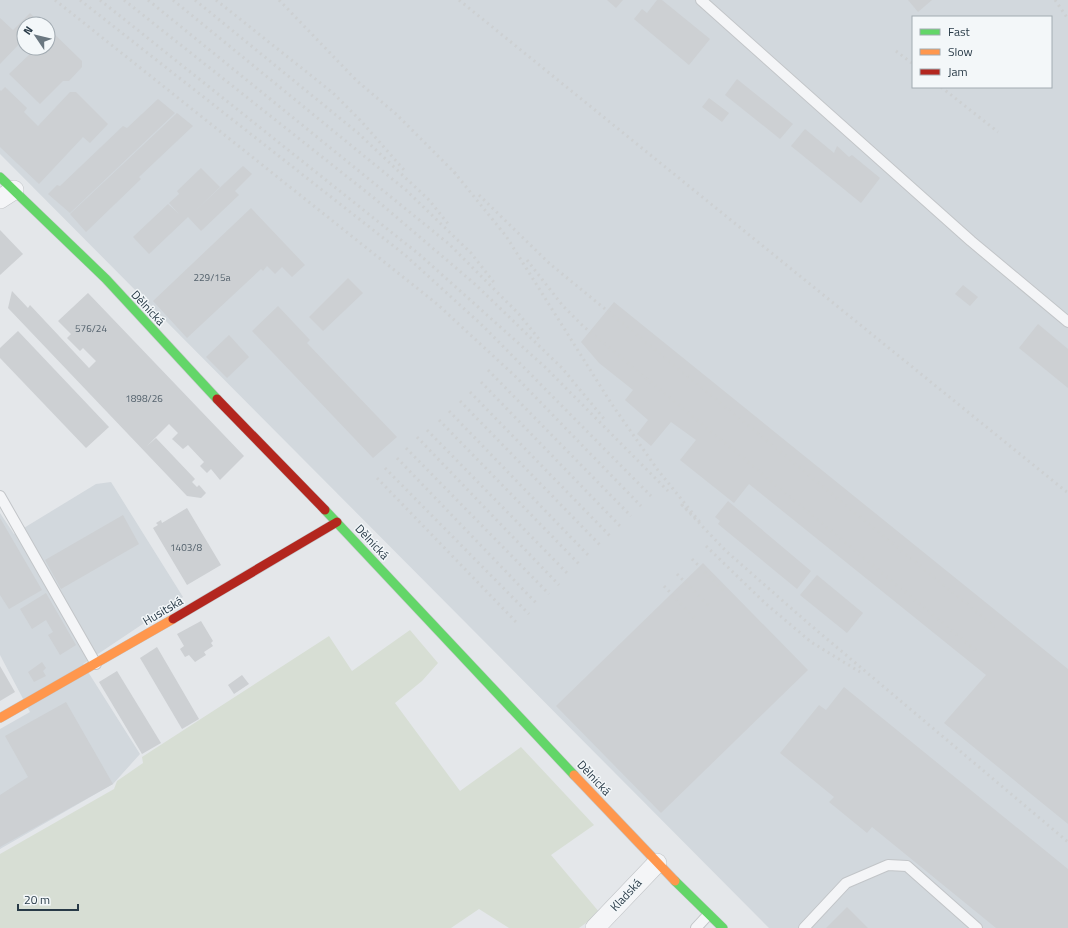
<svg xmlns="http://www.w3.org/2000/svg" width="1068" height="928" font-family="'Titillium Web',sans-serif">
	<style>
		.built { fill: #d2d8dd; fill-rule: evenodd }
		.green { fill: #d7ded4 }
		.building { fill: #cdd0d3 }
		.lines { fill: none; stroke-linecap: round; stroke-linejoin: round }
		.lane-casing { stroke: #c2c5c8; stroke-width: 12 }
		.street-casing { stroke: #c2c5c8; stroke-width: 20 }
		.fast-casing { stroke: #c2c5c8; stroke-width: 10 }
		.slow-casing { stroke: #c2c5c8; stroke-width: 10 }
		.jam-casing { stroke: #c2c5c8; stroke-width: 10 }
		.lane { stroke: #f4f5f7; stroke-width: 10 }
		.street { stroke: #f4f5f7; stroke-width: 19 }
		.fast { stroke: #63d668; stroke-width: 9 }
		.slow { stroke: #ff974d; stroke-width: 9 }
		.jam { stroke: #b3261e; stroke-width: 9 }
		.rail { stroke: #cdd0d2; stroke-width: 3; stroke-dasharray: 2 4; stroke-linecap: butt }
		.labels { text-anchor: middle; stroke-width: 3; stroke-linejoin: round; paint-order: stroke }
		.number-label { font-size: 10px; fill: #52606b }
		.street-label { font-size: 12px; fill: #283a47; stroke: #f3f7f9 }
	</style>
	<rect width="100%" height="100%" fill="#e4e7ea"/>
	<g class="built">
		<path d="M0,0H1068V928H769L0,154ZM913,17H1051V87H913ZM24,24H48V48H24Z"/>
		<path d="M111,482L183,597L83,664L140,754L113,784L0,849V729L30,712L0,655V513L14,534L96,484Z"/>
	</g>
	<path class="green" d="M410,630L438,663L422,681L395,703L460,791L521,747L594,825L551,855L600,913L579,928H509L479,909L451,928H0V854L114,789L117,781L143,763L142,757L329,636L352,671Z"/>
	<g class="building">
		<path d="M607,0H623L616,8Z"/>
		<path d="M657,0H662L710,39L689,65L634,19L642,9L647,13Z"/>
		<path d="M908,0H932L918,12Z"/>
		<path d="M30,13L41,24H24V44L21,42L0,64V18L13,30Z"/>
		<path d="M48,28L82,61V67L69,81H63L40,104L9,74L32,52L28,48H48Z"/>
		<path d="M737,79L793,124L780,139L725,95Z"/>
		<path d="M5,87L27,108L24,112L38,126L70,92H76L108,124L90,143L83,137L39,184L0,147V90L1,91Z"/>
		<path d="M709,98L729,113L722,122L702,107Z"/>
		<path d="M158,99L175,113L70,213L48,194L57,185L60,186L123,126L127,128Z"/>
		<path d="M177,113L193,126L139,177L141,179L86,232L70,214Z"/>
		<path d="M805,129L834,153L837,146L849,157L852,155L880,178L861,203L791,146Z"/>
		<path d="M243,166L252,174L235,191L239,195L201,231L188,217L149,254L133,237L168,204L179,214L169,203L179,194L177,191L201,168L220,187L194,212Z"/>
		<path d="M251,208L305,265L292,277L282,267L275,274L267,266L263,271L261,269L187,338L153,301Z"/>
		<path d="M0,230L23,254L0,275Z"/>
		<path d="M348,278L363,293L323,331L309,317Z"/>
		<path d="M963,285L978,297L970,306L955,294Z"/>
		<path d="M12,291L28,308L30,305L89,368L96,361L83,348L80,351L67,338L71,334L58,321L88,293L244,456L220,480L211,469L207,473L200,466L204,462L188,445L183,449L172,439L178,433L169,424L147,446L156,438L195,479L192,482L197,487L199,485L206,493L201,498L187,496L8,308Z"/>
		<path d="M614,302L1068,669V824L944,723L986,675L749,484L734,503L680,460L696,440L671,422L651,446L637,434L648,420L625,400L633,390L599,363L581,342Z"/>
		<path d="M278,306L310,340L307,343L397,437L373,458L252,331Z"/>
		<path d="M1038,324L1068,349V388L1019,348Z"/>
		<path d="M18,331L109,427L86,448L0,358V348Z"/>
		<path d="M229,335L249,357L227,378L206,357Z"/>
		<path d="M728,501L811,571L797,589L718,524L720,521L715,517Z"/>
		<path d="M187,508L221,565L187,585L153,528L158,525L156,523L161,520L162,523Z"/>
		<path d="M123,515L139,544L61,589L45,560Z"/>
		<path d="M0,518L42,590L9,609L0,595Z"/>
		<path d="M703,563L808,670L661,813L556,706Z"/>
		<path d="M817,575L863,613L847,633L800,595Z"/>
		<path d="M46,593L76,645L60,655L48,635L53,632L46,620L32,629L20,609Z"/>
		<path d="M201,621L213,641L211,643L213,646L204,652L206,655L195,662L189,655L185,657L180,649L184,646L177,634Z"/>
		<path d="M157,647L199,719L182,729L140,658Z"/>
		<path d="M42,662L46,668L43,671L46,676L34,682L28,672Z"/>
		<path d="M0,666L15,692L0,701Z"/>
		<path d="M117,671L161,743L142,754L99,682Z"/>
		<path d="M242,675L249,684L234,694L228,685Z"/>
		<path d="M844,687L1068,869V928H996L872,827L867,833L829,802L834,797L780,753L819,705L826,710Z"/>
		<path d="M66,702L113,784L0,847V795L28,777L5,736Z"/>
		<path d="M847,907L868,928H826Z"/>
	</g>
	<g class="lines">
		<g class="lane-casing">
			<g id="lane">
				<path d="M701,0L971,241L1068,322"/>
				<path d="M0,496L96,664"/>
				<path d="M696,928L708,915"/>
				<path d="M804,928L846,883L888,865L907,866L977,928"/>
			</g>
		</g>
		<g class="street-casing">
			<g id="street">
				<path d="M0,199L14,190"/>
				<path d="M595,928L657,863"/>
			</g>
		</g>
		<g class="fast-casing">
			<g id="fast">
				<path d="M0,177L106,279L217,399"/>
				<path d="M325,510L574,775"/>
				<path d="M675,881L723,928"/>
			</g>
		</g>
		<g class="slow-casing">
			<g id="slow">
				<path d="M0,718L173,619"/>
				<path d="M574,775L675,881"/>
			</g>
		</g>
		<g class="jam-casing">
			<g id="jam">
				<path d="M217,399L325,510"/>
				<path d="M173,619L337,522"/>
			</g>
		</g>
		<use href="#lane" class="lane"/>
		<use href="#street" class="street"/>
		<use href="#fast" class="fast"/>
		<use href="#slow" class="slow"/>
		<use href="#jam" class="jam"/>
		<g class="rail">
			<path d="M55,0L437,304L515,376L641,506"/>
			<path d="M80,0L405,255L483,326L651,496"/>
			<path d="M100,0L420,255L544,366L668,491"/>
			<path d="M124,0L374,198L476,285L562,368L605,420"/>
			<path d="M148,0L449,244L518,313L539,339"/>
			<path d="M173,0L407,191L471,253L496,285"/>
			<path d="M195,0L358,133L429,200L449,225"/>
			<path d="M216,0L333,93L361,121L405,171"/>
			<path d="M279,0L357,81L396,114L457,175"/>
			<path d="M459,0L1068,493"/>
			<path d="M1055,0L1068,19"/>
			<path d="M896,51L913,64"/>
			<path d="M941,87L998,132"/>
			<path d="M454,172L506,236L611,403L657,469L699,521L682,505L726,551L808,623L1068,842"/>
			<path d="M479,195L550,264L995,627"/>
			<path d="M527,260L563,306L583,326L979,653"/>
			<path d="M488,370L631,516"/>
			<path d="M481,382L620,526"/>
			<path d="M470,392L610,536"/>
			<path d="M460,401L600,545"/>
			<path d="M449,411L589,556"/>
			<path d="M439,420L580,565"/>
			<path d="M427,430L569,575"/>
			<path d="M417,437L559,585"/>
			<path d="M406,448L549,594"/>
			<path d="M397,458L538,605"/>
			<path d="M385,468L529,614"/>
			<path d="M377,478L518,624"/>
			<path d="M706,546L765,603L811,642L860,672"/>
			<path d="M692,559L726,593"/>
			<path d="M677,574L709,606"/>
			<path d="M664,586L695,619"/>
		</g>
	</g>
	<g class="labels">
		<g class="number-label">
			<text x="212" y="281">229/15a</text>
			<text x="91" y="332">576/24</text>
			<text x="144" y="402">1898/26</text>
			<text x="186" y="551">1403/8</text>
		</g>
		<g class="street-label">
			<text transform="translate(148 308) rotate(47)" y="4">Dělnická</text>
			<text transform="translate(372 542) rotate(47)" y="4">Dělnická</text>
			<text transform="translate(163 611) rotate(-31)" y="4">Husitská</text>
			<text transform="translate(594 778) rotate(47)" y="4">Dělnická</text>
			<text transform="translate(626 895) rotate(-47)" y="4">Kladská</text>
		</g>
	</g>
	<rect x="912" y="16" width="140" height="72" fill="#f3f7f9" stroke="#a2abb2"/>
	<rect x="920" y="29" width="20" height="6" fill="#63d668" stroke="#a2abb2"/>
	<text x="948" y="36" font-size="12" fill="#283a47">Fast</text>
	<rect x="920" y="49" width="20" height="6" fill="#ff974d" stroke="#a2abb2"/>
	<text x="948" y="56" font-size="12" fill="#283a47">Slow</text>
	<rect x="920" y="69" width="20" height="6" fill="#b3261e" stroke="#a2abb2"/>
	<text x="948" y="76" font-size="12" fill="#283a47">Jam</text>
	<g transform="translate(36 36) rotate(305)"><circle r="19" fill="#f3f7f9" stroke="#a2abb2"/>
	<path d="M0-3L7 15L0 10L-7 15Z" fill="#6a7780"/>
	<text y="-6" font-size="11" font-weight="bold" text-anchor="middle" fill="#283a47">N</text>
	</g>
	<path d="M18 904v6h60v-6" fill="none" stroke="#283a47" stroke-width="2"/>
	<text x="24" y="904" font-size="12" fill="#283a47" stroke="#f3f7f9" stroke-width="3" paint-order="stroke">20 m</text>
</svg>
